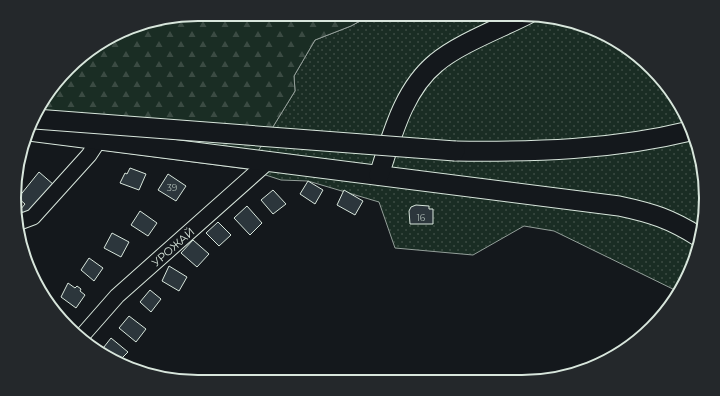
<svg xmlns="http://www.w3.org/2000/svg" width="720" height="396" font-family="Montserrat,sans-serif">
	<style>
		.grass { fill: url(#grass-dots); stroke: #939e99 }
		.forest { fill: url(#forest-firs); stroke: #939e99 }
		.building { fill: #2c363c; stroke: #d8e6dc }
		.lines { fill: none; stroke-linecap: round; stroke-linejoin: round }
		.minor-casing { stroke: #d8e6dc; stroke-width: 17 }
		.major-casing { stroke: #d8e6dc; stroke-width: 21 }
		.minor { stroke: #14181c; stroke-width: 15 }
		.major { stroke: #14181c; stroke-width: 19 }
		.major-bridge-casing { stroke: #d8e6dc; stroke-width: 21; stroke-linecap: butt }
		.major-bridge { stroke: #14181c; stroke-width: 19 }
		.labels { text-anchor: middle; stroke-width: 3; stroke-linejoin: round; paint-order: stroke }
		.number-label { font-size: 9px; fill: #adbab4 }
		.street-label { font-size: 11px; fill: #d8e6dc; stroke: #14181c }
		.rim { fill: none; stroke: #d8e6dc; stroke-width: 2 }
	</style>
	<defs>
		<pattern id="grass-dots" width="8" height="8" patternUnits="userSpaceOnUse"><rect width="8" height="8" fill="#1a2d24"/><path d="M2 2h.1M6 6h.1" fill="none" stroke="#3b4b43" stroke-width="1.8" stroke-linecap="round"/></pattern>
		<pattern id="forest-firs" width="22" height="20" patternUnits="userSpaceOnUse"><rect width="22" height="20" fill="#1a2d24"/><path d="M5 1l3.5 6h-7zM16 11l3.5 6h-7z" fill="#3b4b43"/></pattern>
	</defs>
	<rect width="100%" height="100%" fill="#14181c"/>
	<path class="grass" d="M373,14H534L614,39L668,86L700,150L704,222L681,290L679,292L554,231L524,226L473,255L395,248L379,202L308,181L281,180L247,169L295,91L294,76L315,40L351,26Z"/>
	<path class="forest" d="M198,14H373L351,26L315,40L294,76L295,91L247,169L25,140L45,96L86,52L139,24Z"/>
	<g class="building">
		<path d="M130,168L146,174L139,190L120,183L125,173L127,174Z"/>
		<path d="M39,172L54,185L26,215L20,210L25,204L18,198Z"/>
		<path d="M168,174L186,186L176,201L158,190Z"/>
		<path d="M308,181L323,190L315,204L300,194Z"/>
		<path d="M273,190L286,204L273,214L261,200Z"/>
		<path d="M344,190L363,201L355,215L337,205Z"/>
		<path d="M416,205L429,206V209H433V224H410L409,211L411,207Z"/>
		<path d="M247,206L262,223L250,235L234,218Z"/>
		<path d="M140,211L157,223L148,236L131,225Z"/>
		<path d="M218,222L231,235L219,246L206,233Z"/>
		<path d="M112,233L129,242L121,257L104,248Z"/>
		<path d="M193,240L209,254L197,267L181,253Z"/>
		<path d="M89,258L103,268L94,281L81,270Z"/>
		<path d="M169,266L187,277L179,291L162,281Z"/>
		<path d="M68,283L75,288L77,286L81,289L80,291L85,295L76,308L61,297Z"/>
		<path d="M150,290L161,299L151,312L140,302Z"/>
		<path d="M53,309L69,319L66,324L60,319Z"/>
		<path d="M129,316L146,329L136,342L119,328Z"/>
		<path d="M111,338L128,352L119,361L107,358L100,352Z"/>
	</g>
	<g class="lines">
		<g class="minor-casing">
			<g id="minor">
				<path d="M17,223L33,217L89,155L99,140"/>
				<path d="M81,337L117,296L269,161"/>
			</g>
		</g>
		<g class="major-casing">
			<g id="major">
				<path d="M29,131L619,206C652,213 671,219 699,237"/>
				<path d="M455,151C534,152 613,150 690,131"/>
				<path d="M379,175C392,136 403,90 436,63C458,44 501,28 528,14"/>
			</g>
		</g>
		<use href="#minor" class="minor"/>
		<use href="#major" class="major"/>
		<g class="major-bridge-casing">
			<path id="major-bridge" d="M35,119L455,151"/>
		</g>
		<use href="#major-bridge" class="major-bridge"/>
	</g>
	<g class="labels">
		<g class="number-label">
			<text x="172" y="191">39</text>
			<text x="421" y="221">16</text>
		</g>
		<g class="street-label">
			<text transform="translate(173 247) rotate(-41)" y="4">УРОЖАЙ</text>
		</g>
	</g>
	<path d="M0 0H720V396H0ZM198 21H522A177 177 0 0 1 699 198V198A177 177 0 0 1 522 375H198A177 177 0 0 1 21 198V198A177 177 0 0 1 198 21Z" fill="#24282b" fill-rule="evenodd"/>
	<path class="rim" d="M198 21H522A177 177 0 0 1 699 198V198A177 177 0 0 1 522 375H198A177 177 0 0 1 21 198V198A177 177 0 0 1 198 21Z"/>
</svg>
